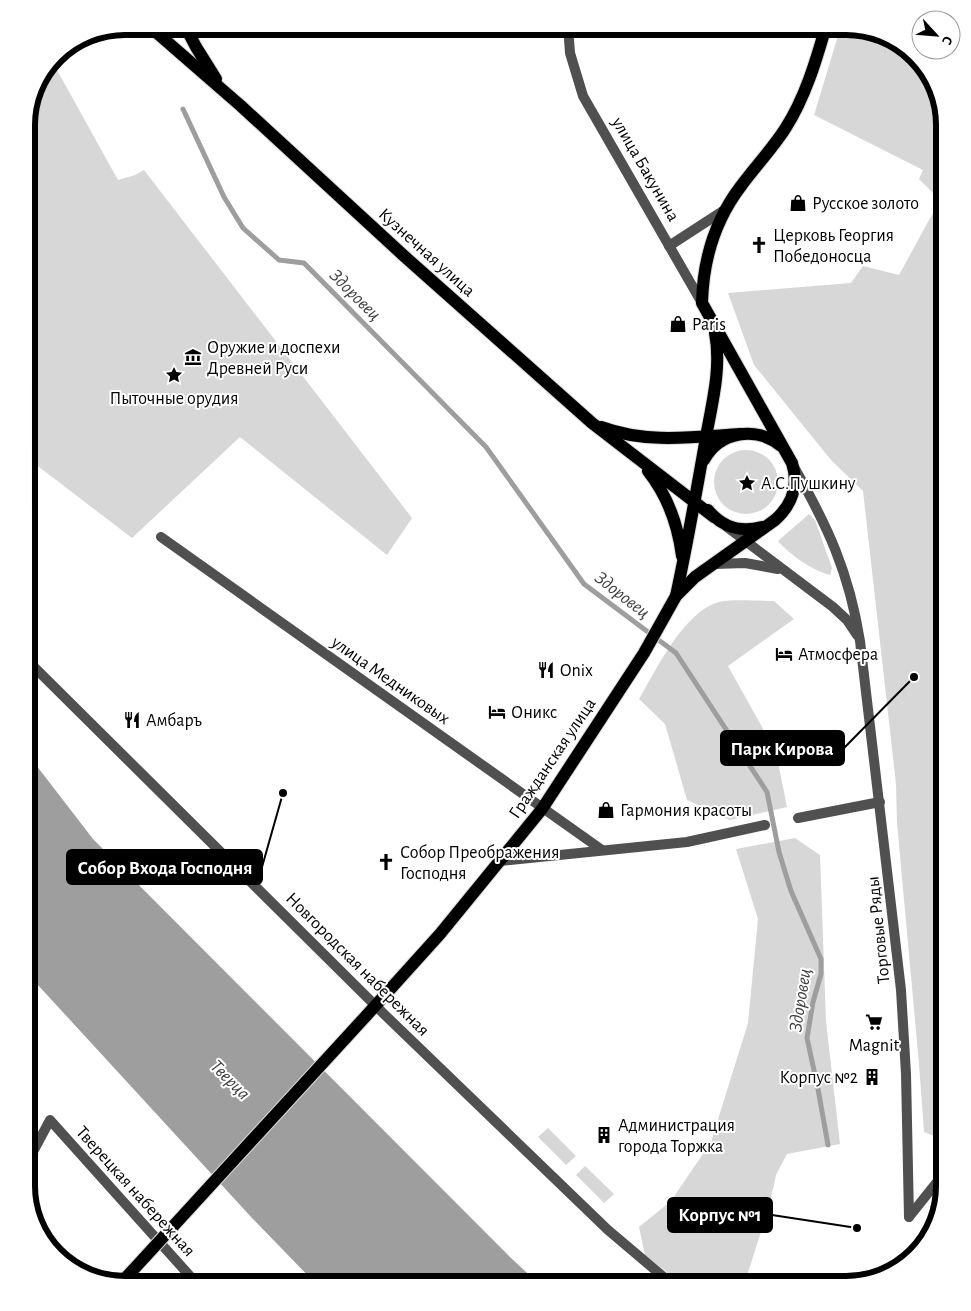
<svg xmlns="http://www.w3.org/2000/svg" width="971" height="1311" font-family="'Alegreya Sans',sans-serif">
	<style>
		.green { fill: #d7d7d7 }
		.water { fill: #9e9e9e }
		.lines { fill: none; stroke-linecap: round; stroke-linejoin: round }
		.stream { stroke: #9e9e9e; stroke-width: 5 }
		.primary-casing { stroke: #dbdbdb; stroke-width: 14 }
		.minor { stroke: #505050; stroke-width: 10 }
		.tertiary { stroke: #505050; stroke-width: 10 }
		.primary { stroke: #000; stroke-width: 12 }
		.primary-bridge-casing { stroke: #dbdbdb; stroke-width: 14; stroke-linecap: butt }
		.primary-bridge { stroke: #000; stroke-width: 12 }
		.labels { text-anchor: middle; stroke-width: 4; stroke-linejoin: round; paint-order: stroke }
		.street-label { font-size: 18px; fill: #000; stroke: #fff }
		.poi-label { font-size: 18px; fill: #000; stroke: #fff; text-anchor: start }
		.water-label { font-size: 19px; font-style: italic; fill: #3f3f3f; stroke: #fff }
		.rim { fill: none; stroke: #000; stroke-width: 6 }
		.leader { fill: none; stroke: #000; stroke-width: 2 }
		.callout-dot { fill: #000; stroke: #fff; stroke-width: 2 }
		.callout { fill: #000; stroke: #000; stroke-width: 2 }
		.callout-label { font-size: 19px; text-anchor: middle; font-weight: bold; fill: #fff }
	</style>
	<rect width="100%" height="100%" fill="#fff"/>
	<g class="green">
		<path d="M841,26H852L896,40L931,75L945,125V1131L939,1138L924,1132L919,1064L897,823L896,784L863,491L831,460L754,365L728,293L851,283L863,266L899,275L940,200L919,179L923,170L814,115Z"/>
		<path d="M52,61L118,180L135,175L144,170L412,518L387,555L240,437L132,538L26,457V118L36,82Z"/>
		<circle cx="746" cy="482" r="32"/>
		<path d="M809,514L815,520L832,568L830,575C813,571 789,554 778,541Z"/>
		<path d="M774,601L794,619L728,666L776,752L787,807L730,820L687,800L665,724L639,699C656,670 684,611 719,602C733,599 758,601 774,601Z"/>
		<path d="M795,838L820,855L826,1021L840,1144L787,1154L776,1175L769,1207L744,1285H683L645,1255L639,1227L671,1201L711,1142L748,1023L758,919L736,849Z"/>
		<path d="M548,1128L576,1156L566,1165L538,1137Z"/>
		<path d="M585,1166L614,1194L604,1203L576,1175Z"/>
	</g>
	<path class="water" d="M26,752L93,839L511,1258L540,1285H317L252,1218L26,972Z"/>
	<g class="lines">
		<path class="stream" d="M183,109L224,197L243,228L279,260L304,263L486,447L584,584L676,653L767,792L779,852L791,891L821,959V974L813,1002L807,1038L818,1089L828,1145"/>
		<g class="primary-casing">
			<g id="primary">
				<path d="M149,26L241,106L403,255L592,423L714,517"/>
				<path d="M185,26L196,47L216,79"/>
				<path d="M601,427C647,444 693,437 741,434"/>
				<path d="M704,460C719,432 756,425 781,446"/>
				<path d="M648,471C667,495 678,525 682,556"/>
				<path d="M708,510C722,527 741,533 762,527"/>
				<path d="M676,596C687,545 696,494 705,443C711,406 722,370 715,333"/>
				<path d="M366,1016L440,934L542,809L644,653L676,596L695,577L775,520C792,505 799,485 792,463L702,303C703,261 715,220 741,186C755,167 772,149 785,129C805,98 816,61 826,26"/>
				<path d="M119,1285L133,1270"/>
			</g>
		</g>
		<g class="minor">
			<path d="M568,26L570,53L583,96L702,303"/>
			<path d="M669,246L726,209"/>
			<path d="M161,537L602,850"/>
			<path d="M26,659L386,1016L608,1230L673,1285"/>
			<path d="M798,818L880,802"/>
			<path d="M500,861L687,842L765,825"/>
			<path d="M26,1165L50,1120L198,1285"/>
		</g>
		<g class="tertiary">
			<path d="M794,467C828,527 849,572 860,641L901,990L906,1074L909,1217"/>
			<path d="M727,527L833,607L847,620L857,635"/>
			<path d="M715,564L745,563L778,569"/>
			<path d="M909,1217L945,1172"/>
		</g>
		<use href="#primary" class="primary"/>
		<g class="primary-bridge-casing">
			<path id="primary-bridge" d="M133,1270L366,1016"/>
		</g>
		<use href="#primary-bridge" class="primary-bridge"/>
	</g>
	<defs>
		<g id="shop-bare" transform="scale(1.35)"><path d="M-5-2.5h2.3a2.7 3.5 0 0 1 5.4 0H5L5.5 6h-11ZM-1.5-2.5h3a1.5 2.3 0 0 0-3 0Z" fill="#000" stroke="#fff" stroke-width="2.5" paint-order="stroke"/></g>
		<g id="church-bare" transform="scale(1.35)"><path d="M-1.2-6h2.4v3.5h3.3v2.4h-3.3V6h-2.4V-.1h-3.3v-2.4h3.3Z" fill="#000" stroke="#fff" stroke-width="2.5" paint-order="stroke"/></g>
		<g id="museum-bare" transform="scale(1.35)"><path d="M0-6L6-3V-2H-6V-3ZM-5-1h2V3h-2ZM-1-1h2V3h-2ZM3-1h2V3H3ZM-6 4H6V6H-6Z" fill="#000" stroke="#fff" stroke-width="2.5" paint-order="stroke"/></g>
		<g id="sight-bare" transform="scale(1.35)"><path d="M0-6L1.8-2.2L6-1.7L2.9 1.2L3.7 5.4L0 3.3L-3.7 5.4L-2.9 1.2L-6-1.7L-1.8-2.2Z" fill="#000" stroke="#fff" stroke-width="2.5" paint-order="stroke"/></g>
		<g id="hotel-bare" transform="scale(1.35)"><path d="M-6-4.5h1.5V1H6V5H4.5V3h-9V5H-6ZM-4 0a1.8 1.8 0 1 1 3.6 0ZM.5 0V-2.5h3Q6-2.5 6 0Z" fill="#000" stroke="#fff" stroke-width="2.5" paint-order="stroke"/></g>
		<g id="restaurant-bare" transform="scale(1.35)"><path d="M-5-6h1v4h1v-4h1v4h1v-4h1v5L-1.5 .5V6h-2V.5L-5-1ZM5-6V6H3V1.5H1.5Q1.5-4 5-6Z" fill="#000" stroke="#fff" stroke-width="2.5" paint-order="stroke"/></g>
		<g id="supermarket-bare" transform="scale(1.35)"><path d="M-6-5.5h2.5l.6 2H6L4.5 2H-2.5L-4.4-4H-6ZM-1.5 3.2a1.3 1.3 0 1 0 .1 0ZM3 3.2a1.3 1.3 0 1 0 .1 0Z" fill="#000" stroke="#fff" stroke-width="2.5" paint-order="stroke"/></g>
		<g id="building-bare" transform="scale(1.35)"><path d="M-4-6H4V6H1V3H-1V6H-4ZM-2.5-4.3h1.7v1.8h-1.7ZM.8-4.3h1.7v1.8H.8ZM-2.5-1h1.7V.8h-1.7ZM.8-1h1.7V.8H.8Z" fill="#000" stroke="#fff" stroke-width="2.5" paint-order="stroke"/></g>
	</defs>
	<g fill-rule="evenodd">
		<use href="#shop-bare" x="798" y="203"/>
		<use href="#church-bare" x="759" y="245"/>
		<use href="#shop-bare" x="678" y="324"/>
		<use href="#museum-bare" x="193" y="357"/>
		<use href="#sight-bare" x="174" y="375"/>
		<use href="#sight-bare" x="747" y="483"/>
		<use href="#hotel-bare" x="784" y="654"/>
		<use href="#restaurant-bare" x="546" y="670"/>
		<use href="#hotel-bare" x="497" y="712"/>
		<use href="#restaurant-bare" x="132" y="720"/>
		<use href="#shop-bare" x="606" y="810"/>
		<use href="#church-bare" x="386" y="862"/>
		<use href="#supermarket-bare" x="874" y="1022"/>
		<use href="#building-bare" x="872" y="1077"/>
		<use href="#building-bare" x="604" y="1135"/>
	</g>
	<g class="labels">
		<g class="street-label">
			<text transform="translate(646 169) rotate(60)" y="6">улица Бакунина</text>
			<text transform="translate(427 252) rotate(42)" y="6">Кузнечная улица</text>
			<text transform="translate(391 680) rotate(35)" y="6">улица Медниковых</text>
			<text transform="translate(552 758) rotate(-56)" y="6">Гражданская улица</text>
			<text transform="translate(878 930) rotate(-96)" y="6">Торговые Ряды</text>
			<text transform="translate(358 964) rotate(45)" y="6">Новгородская набережная</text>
			<text transform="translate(136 1191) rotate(48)" y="6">Тверецкая набережная</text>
		</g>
		<g class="poi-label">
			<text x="812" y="209">Русское золото</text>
			<text x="773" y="241">Церковь Георгия<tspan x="773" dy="21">Победоносца</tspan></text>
			<text x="692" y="330">Paris</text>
			<text x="207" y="353">Оружие и доспехи<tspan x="207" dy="21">Древней Руси</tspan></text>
			<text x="174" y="404" text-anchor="middle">Пыточные орудия</text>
			<text x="761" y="489">А.С.Пушкину</text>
			<text x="798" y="660">Атмосфера</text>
			<text x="560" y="676">Onix</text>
			<text x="511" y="718">Оникс</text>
			<text x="146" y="726">Амбаръ</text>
			<text x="620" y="816">Гармония красоты</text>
			<text x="400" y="858">Собор Преображения<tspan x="400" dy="21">Господня</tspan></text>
			<text x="874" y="1051" text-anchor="middle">Magnit</text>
			<text x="858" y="1083" text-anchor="end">Корпус №2</text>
			<text x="618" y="1131">Администрация<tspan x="618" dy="21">города Торжка</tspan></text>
		</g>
		<g class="water-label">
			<text transform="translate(356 294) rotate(45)" y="7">Здоровец</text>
			<text transform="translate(623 594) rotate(38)" y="7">Здоровец</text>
			<text transform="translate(799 1000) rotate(-81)" y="7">Здоровец</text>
			<text transform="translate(231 1079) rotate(45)" y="7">Тверца</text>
		</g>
	</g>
	<path d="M0 0H971V1311H0ZM125 35H846A90 90 0 0 1 936 125V1186A90 90 0 0 1 846 1276H125A90 90 0 0 1 35 1186V125A90 90 0 0 1 125 35Z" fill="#fff" fill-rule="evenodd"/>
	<path class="rim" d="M125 35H846A90 90 0 0 1 936 125V1186A90 90 0 0 1 846 1276H125A90 90 0 0 1 35 1186V125A90 90 0 0 1 125 35Z"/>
	<path class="leader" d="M914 677L844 748M283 793L262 867M857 1228L772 1215"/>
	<g class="callout-dot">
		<circle cx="914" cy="677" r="5"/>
		<circle cx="283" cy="793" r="5"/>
		<circle cx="857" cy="1228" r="5"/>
	</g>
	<g class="callout">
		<rect x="721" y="731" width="123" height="34" rx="5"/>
		<rect x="67" y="850" width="195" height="34" rx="5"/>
		<rect x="668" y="1198" width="104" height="34" rx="5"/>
	</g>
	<g class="callout-label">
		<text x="782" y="755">Парк Кирова</text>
		<text x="165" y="874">Собор Входа Господня</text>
		<text x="720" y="1221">Корпус №1</text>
	</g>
	<g transform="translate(936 35) rotate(116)"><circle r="24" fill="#ffffff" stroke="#999999"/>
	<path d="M0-4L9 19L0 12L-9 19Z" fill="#000000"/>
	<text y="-8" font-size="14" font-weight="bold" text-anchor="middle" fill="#000000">С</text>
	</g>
</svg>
